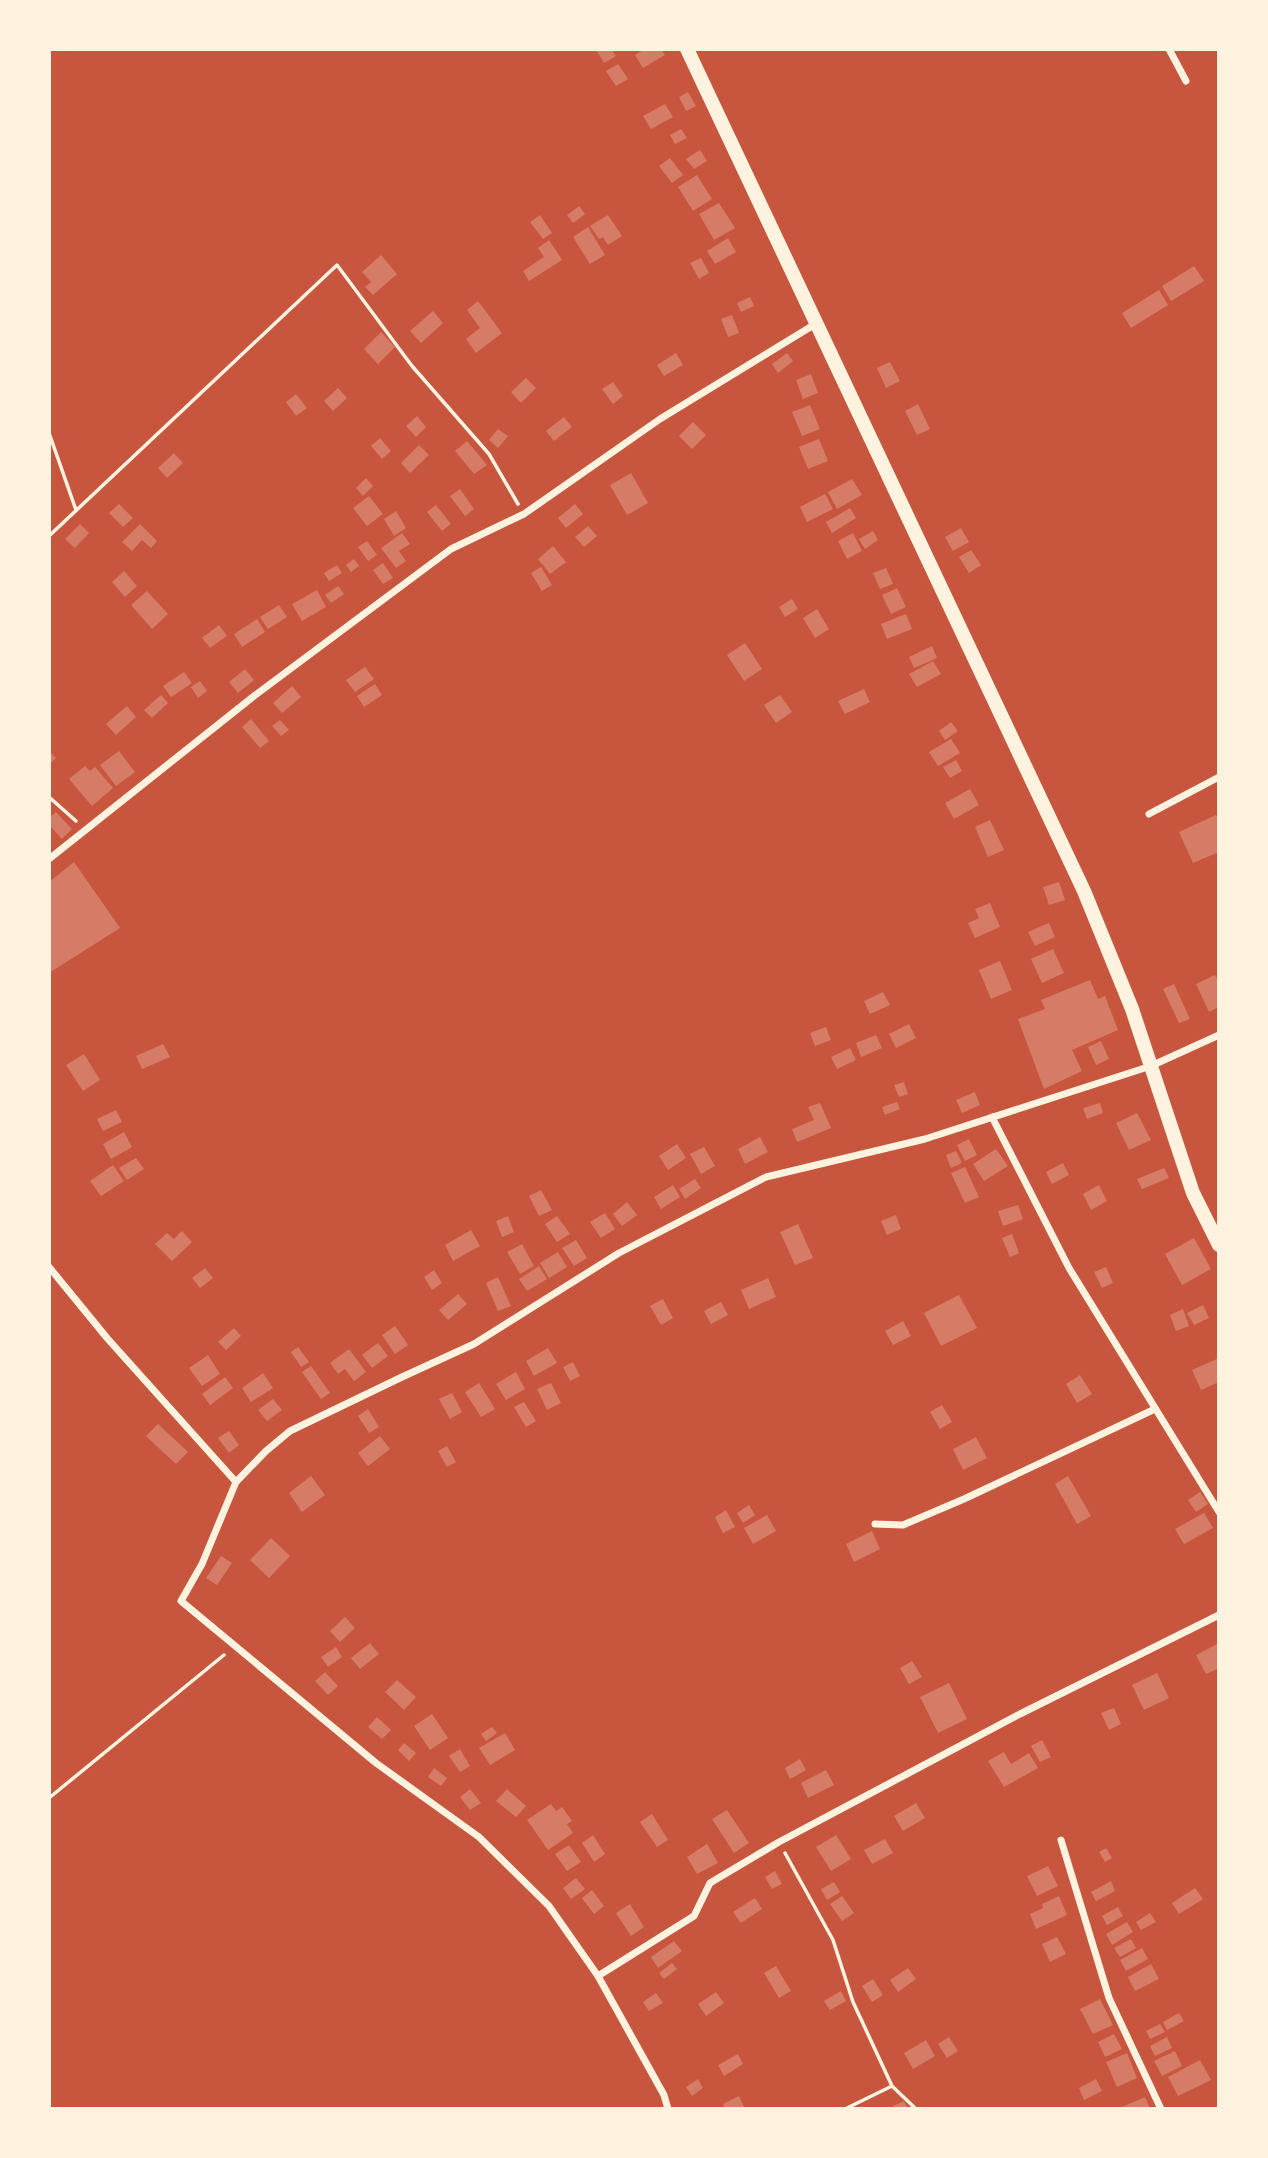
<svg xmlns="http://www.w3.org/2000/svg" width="1268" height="2158" font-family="Cabin,sans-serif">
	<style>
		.building { fill: #d67c66 }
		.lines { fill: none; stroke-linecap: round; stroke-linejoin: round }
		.path { stroke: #fff3e0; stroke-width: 3.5 }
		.minor { stroke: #fff3e0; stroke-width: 7 }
		.secondary { stroke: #fff3e0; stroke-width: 14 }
	</style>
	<rect width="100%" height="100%" fill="#c8553d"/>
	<g class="building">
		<path d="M596,49H611L616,56L604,63Z"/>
		<path d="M645,49H661L665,55L643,68L635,55Z"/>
		<path d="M618,64L628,79L616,86L606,71Z"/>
		<path d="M688,92L696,106L686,111L679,97Z"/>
		<path d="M665,104L673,117L651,129L643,116Z"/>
		<path d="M681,129L687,138L675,144L670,135Z"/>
		<path d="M700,150L707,161L694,169L686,159Z"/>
		<path d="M670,158L683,175L672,183L659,166Z"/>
		<path d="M697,175L712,199L693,211L678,187Z"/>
		<path d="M719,203L735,228L714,240L699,214Z"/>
		<path d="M579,206L585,214L573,223L567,215Z"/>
		<path d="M540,215L552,233L543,239L530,222Z"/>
		<path d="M608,215L622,236L608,245L603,237L599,239L590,226Z"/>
		<path d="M588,227L605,255L590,264L573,237Z"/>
		<path d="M728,238L736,252L715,264L707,251Z"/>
		<path d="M549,240L562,260L529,281L523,271L544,257L538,248Z"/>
		<path d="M381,255L397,274L373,295L365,287L371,282L362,272Z"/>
		<path d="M701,258L709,273L699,279L690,263Z"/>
		<path d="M1194,266L1204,281L1171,301L1162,286Z"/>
		<path d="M1159,290L1168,305L1131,328L1122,313Z"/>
		<path d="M750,297L754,306L741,312L737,303Z"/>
		<path d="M478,301L502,333L476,353L466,339L480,328L467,310Z"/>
		<path d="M433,311L443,323L421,343L410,331Z"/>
		<path d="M732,315L739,333L728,337L721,319Z"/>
		<path d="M381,332L395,347L378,364L364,349Z"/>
		<path d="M676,353L683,365L664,376L657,365Z"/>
		<path d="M787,353L793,361L778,373L772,364Z"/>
		<path d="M890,362L900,381L886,388L877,368Z"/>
		<path d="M811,374L818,393L803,399L796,380Z"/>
		<path d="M526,378L536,388L521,403L511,392Z"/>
		<path d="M613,382L623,396L613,404L602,389Z"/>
		<path d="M338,388L347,398L333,411L324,401Z"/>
		<path d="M296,394L307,408L296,416L286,402Z"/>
		<path d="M918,404L930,429L917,435L905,411Z"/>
		<path d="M810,405L820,429L802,436L792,412Z"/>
		<path d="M417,416L426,427L416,437L406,426Z"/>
		<path d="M564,417L572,427L554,441L546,431Z"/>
		<path d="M693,422L706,435L692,449L679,436Z"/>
		<path d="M498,429L508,436L498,448L489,440Z"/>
		<path d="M380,438L391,451L382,459L371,446Z"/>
		<path d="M819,439L828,461L808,469L799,447Z"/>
		<path d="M467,441L487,465L474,474L455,451Z"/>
		<path d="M419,445L429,455L410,473L401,463Z"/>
		<path d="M174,453L183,463L167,478L158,468Z"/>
		<path d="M631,473L648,503L627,515L610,485Z"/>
		<path d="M366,478L373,486L363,496L356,488Z"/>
		<path d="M852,479L862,495L837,509L828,492Z"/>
		<path d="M460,489L474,509L465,516L450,496Z"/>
		<path d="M825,494L833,509L807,522L800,507Z"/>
		<path d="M369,496L383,514L367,526L353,508Z"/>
		<path d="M119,504L133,518L123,527L109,513Z"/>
		<path d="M575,504L583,514L566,528L558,518Z"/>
		<path d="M436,505L451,524L442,531L427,512Z"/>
		<path d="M850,508L856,518L832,533L826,522Z"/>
		<path d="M396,511L406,528L394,536L384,519Z"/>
		<path d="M80,524L89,533L75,548L65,539Z"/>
		<path d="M140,524L157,541L151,548L142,540L132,551L122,542Z"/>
		<path d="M588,526L597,536L584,547L575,537Z"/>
		<path d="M961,528L969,542L953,551L945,537Z"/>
		<path d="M873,531L878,540L865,549L859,539Z"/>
		<path d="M402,533L410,544L399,551L406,561L396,568L381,548Z"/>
		<path d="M853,533L862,551L847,559L838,541Z"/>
		<path d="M367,541L377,555L368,561L358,547Z"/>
		<path d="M553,546L566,562L550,574L538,559Z"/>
		<path d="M971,550L981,565L969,573L959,557Z"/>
		<path d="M354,559L359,566L351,572L346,565Z"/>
		<path d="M383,563L393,578L383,584L373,570Z"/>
		<path d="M337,565L342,573L329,581L324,573Z"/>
		<path d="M541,567L552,585L542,591L531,573Z"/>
		<path d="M886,568L893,584L880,589L873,573Z"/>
		<path d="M124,571L137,586L125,597L112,582Z"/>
		<path d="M338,586L344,594L331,603L325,595Z"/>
		<path d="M897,588L906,607L891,614L882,595Z"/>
		<path d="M317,590L326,607L302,621L292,604Z"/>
		<path d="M147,591L168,614L152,629L131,605Z"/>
		<path d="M792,599L798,609L785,617L779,607Z"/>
		<path d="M279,605L287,617L268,629L260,617Z"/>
		<path d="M817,609L829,629L815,638L803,618Z"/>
		<path d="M906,614L912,629L887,639L881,624Z"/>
		<path d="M257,619L265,632L242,647L234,634Z"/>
		<path d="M219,625L227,636L210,648L202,638Z"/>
		<path d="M745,643L762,669L744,681L727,655Z"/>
		<path d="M932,646L937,658L914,668L909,657Z"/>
		<path d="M933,661L941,674L917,687L909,674Z"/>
		<path d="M365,667L374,679L355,692L346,680Z"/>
		<path d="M245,669L254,680L238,693L229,682Z"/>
		<path d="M184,672L192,683L171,697L163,686Z"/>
		<path d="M200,681L207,691L198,698L191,687Z"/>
		<path d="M375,684L382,695L364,707L357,696Z"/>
		<path d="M292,686L301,697L282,713L273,703Z"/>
		<path d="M864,689L870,702L845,714L838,701Z"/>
		<path d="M161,695L168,703L152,718L144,710Z"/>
		<path d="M780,695L792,712L776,723L764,705Z"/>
		<path d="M127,706L136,717L116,735L106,724Z"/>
		<path d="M251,719L269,741L260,748L242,727Z"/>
		<path d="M280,720L289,730L281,736L272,726Z"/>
		<path d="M951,722L958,731L945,740L939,731Z"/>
		<path d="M951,739L960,753L938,766L929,752Z"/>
		<path d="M49,751L56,758L49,765Z"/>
		<path d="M119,751L135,772L116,786L100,765Z"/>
		<path d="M956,760L962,771L950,778L943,767Z"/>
		<path d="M85,766L90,771L95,767L113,788L92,806L69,779Z"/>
		<path d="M970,789L979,805L954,819L945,803Z"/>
		<path d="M56,812L72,829L62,839L49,825V818Z"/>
		<path d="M1216,815L1219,821V852L1193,863L1179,832Z"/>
		<path d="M990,820L1004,850L988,857L975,827Z"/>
		<path d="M74,862L120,928L49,973V882Z"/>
		<path d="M1059,882L1065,900L1049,905L1043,887Z"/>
		<path d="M990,903L1000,927L975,938L968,923L979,918L975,909Z"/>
		<path d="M1049,923L1055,937L1035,946L1028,932Z"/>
		<path d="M1053,949L1064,973L1042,983L1031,959Z"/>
		<path d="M1000,961L1012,990L991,999L979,970Z"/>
		<path d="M1215,975L1219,983V1007L1209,1012L1196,984Z"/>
		<path d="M1090,980L1098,999L1105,996L1118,1030L1072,1050L1082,1071L1044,1089L1018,1019L1045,1009L1041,1000Z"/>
		<path d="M1174,984L1190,1019L1179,1023L1163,989Z"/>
		<path d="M883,992L890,1005L870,1014L864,1001Z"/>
		<path d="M909,1024L916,1038L896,1048L889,1034Z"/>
		<path d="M826,1027L831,1040L815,1046L810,1033Z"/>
		<path d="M876,1035L882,1048L861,1057L856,1043Z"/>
		<path d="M1101,1041L1109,1059L1096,1065L1088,1047Z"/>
		<path d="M163,1044L170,1057L142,1069L136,1056Z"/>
		<path d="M850,1048L856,1060L837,1069L831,1057Z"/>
		<path d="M84,1054L100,1080L83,1091L66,1065Z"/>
		<path d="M904,1082L908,1094L899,1097L894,1085Z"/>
		<path d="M975,1092L980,1105L962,1113L956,1100Z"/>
		<path d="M897,1102L900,1109L885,1115L882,1107Z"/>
		<path d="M820,1103L831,1128L797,1142L792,1129L814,1120L808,1107Z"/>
		<path d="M1100,1103L1103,1113L1087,1119L1083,1108Z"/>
		<path d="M116,1110L122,1122L103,1131L97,1119Z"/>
		<path d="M1137,1113L1151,1140L1129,1150L1116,1123Z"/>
		<path d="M124,1132L132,1147L111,1159L103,1144Z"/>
		<path d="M760,1137L768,1152L745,1164L738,1149Z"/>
		<path d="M969,1139L977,1155L965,1161L957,1145Z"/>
		<path d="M677,1144L686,1158L668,1170L659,1156Z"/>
		<path d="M704,1147L715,1166L701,1174L690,1154Z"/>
		<path d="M996,1149L1008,1166L984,1181L973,1164Z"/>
		<path d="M956,1151L962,1163L951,1168L946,1155Z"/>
		<path d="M136,1158L144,1169L127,1180L119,1168Z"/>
		<path d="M1063,1163L1069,1175L1052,1184L1046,1172Z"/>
		<path d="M113,1165L124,1181L101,1196L90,1181Z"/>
		<path d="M965,1167L979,1197L965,1203L951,1173Z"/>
		<path d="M1164,1168L1169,1178L1142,1189L1137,1179Z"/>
		<path d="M695,1179L701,1188L685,1199L679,1189Z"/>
		<path d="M673,1185L680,1197L661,1209L654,1197Z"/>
		<path d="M1099,1185L1107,1201L1091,1210L1083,1194Z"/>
		<path d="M541,1190L552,1210L539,1216L529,1196Z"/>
		<path d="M627,1202L637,1215L622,1226L613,1214Z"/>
		<path d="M1018,1205L1023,1219L1003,1226L998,1211Z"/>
		<path d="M605,1213L615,1229L601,1238L590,1222Z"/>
		<path d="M896,1215L901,1229L887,1235L881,1221Z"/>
		<path d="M508,1216L514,1232L502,1237L496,1221Z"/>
		<path d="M557,1216L570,1234L557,1242L545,1224Z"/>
		<path d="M798,1224L813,1258L795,1265L780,1232Z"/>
		<path d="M471,1230L480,1246L453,1261L445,1245Z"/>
		<path d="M182,1231L192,1242L172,1261L155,1244L167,1233L174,1239Z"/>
		<path d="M1012,1234L1019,1253L1010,1257L1002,1238Z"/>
		<path d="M1194,1238L1211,1269L1182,1285L1165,1254Z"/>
		<path d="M576,1240L587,1258L574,1266L562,1248Z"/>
		<path d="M522,1244L534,1266L520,1274L507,1252Z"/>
		<path d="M558,1252L567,1267L549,1278L540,1263Z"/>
		<path d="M539,1266L547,1279L527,1291L519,1279Z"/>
		<path d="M1106,1267L1113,1283L1102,1288L1094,1272Z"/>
		<path d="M205,1268L213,1278L200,1288L192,1278Z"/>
		<path d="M434,1270L442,1283L432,1290L424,1277Z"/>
		<path d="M498,1277L511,1306L498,1311L486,1283Z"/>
		<path d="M768,1278L776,1297L749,1309L741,1290Z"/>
		<path d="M458,1294L467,1304L448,1320L439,1310Z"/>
		<path d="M959,1295L977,1328L941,1346L924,1313Z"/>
		<path d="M663,1299L673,1318L661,1325L650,1306Z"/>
		<path d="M721,1302L728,1315L711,1324L704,1311Z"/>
		<path d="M1203,1305L1209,1318L1194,1325L1187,1313Z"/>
		<path d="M1183,1309L1189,1326L1176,1331L1170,1315Z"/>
		<path d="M903,1321L911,1336L893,1345L885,1331Z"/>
		<path d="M395,1326L408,1345L395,1354L382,1335Z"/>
		<path d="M234,1328L241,1336L226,1350L218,1342Z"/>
		<path d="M378,1343L388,1356L372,1368L362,1355Z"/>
		<path d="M298,1347L309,1362L301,1367L291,1352Z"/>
		<path d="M548,1348L557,1363L534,1376L526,1361Z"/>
		<path d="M349,1349L366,1372L354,1381L345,1369L338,1374L330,1363Z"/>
		<path d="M208,1355L220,1374L202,1386L189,1368Z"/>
		<path d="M1219,1358V1382L1201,1390L1192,1370Z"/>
		<path d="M573,1362L580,1376L570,1381L563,1367Z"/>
		<path d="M311,1366L330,1393L321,1399L302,1372Z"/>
		<path d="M516,1372L525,1389L506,1400L496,1384Z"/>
		<path d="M263,1373L273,1388L251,1402L242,1388Z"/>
		<path d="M1080,1375L1092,1394L1077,1403L1066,1384Z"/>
		<path d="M225,1377L233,1388L210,1405L202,1394Z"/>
		<path d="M479,1383L495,1409L481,1417L465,1392Z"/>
		<path d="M551,1383L561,1403L547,1410L537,1389Z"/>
		<path d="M452,1393L462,1412L450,1419L439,1399Z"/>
		<path d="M273,1399L282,1410L267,1421L258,1410Z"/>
		<path d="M524,1402L536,1421L526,1427L514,1407Z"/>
		<path d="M942,1405L952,1422L940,1429L930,1412Z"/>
		<path d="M368,1409L379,1427L369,1433L358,1416Z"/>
		<path d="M158,1424L188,1452L176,1464L146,1436Z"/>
		<path d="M229,1431L239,1445L229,1453L218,1438Z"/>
		<path d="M380,1436L390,1449L368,1466L358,1453Z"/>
		<path d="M976,1437L987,1458L963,1470L953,1449Z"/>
		<path d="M447,1446L456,1462L447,1467L438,1451Z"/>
		<path d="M311,1476L325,1495L302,1512L289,1493Z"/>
		<path d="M1068,1476L1091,1516L1077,1524L1055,1484Z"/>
		<path d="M1200,1492L1208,1504L1196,1512L1188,1500Z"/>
		<path d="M749,1505L755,1515L743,1523L737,1513Z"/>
		<path d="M726,1510L735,1527L723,1533L715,1517Z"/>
		<path d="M1204,1513L1213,1528L1184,1544L1175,1529Z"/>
		<path d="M767,1515L776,1531L753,1544L744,1528Z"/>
		<path d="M872,1531L880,1549L854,1562L846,1544Z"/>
		<path d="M271,1538L290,1556L269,1578L250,1560Z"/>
		<path d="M221,1556L232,1563L217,1585L206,1578Z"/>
		<path d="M345,1617L355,1628L340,1642L330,1631Z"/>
		<path d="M370,1643L379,1654L360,1669L351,1658Z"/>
		<path d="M1219,1643V1668L1206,1674L1196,1655Z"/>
		<path d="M336,1647L342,1657L328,1667L321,1657Z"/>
		<path d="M912,1661L922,1677L909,1684L900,1668Z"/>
		<path d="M325,1672L338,1686L328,1695L315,1681Z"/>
		<path d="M1157,1673L1169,1698L1144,1710L1132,1685Z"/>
		<path d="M397,1680L416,1697L404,1710L385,1692Z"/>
		<path d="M949,1683L967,1719L938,1733L920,1697Z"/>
		<path d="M1114,1708L1121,1724L1109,1730L1101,1713Z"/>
		<path d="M432,1714L448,1738L430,1750L414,1726Z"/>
		<path d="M377,1717L391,1730L382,1739L368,1727Z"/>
		<path d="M492,1727L497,1733L486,1741L481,1734Z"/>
		<path d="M505,1733L515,1750L490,1765L479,1748Z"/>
		<path d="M1042,1740L1051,1757L1040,1762L1031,1746Z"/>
		<path d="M404,1743L416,1753L409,1761L398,1750Z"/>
		<path d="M460,1749L470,1766L460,1772L449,1756Z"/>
		<path d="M1004,1752L1011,1764L1029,1753L1038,1768L1004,1787L988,1761Z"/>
		<path d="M800,1759L806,1770L790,1779L785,1768Z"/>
		<path d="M434,1768L447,1778L441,1786L428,1777Z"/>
		<path d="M826,1770L834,1785L808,1798L801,1783Z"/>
		<path d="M470,1789L481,1803L470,1810L460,1797Z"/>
		<path d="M507,1789L526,1806L516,1817L496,1801Z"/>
		<path d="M916,1803L925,1818L903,1831L894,1816Z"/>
		<path d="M551,1804L556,1811L562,1807L572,1821L567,1824L573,1833L548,1850L527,1820Z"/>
		<path d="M727,1810L749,1843L734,1853L712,1819Z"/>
		<path d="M652,1814L668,1840L657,1847L640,1822Z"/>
		<path d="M593,1835L605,1854L594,1862L582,1843Z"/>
		<path d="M836,1835L851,1859L831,1871L816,1847Z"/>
		<path d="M885,1839L893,1853L872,1864L864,1850Z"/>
		<path d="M707,1844L718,1863L697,1874L687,1857Z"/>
		<path d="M569,1845L581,1862L567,1871L555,1854Z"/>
		<path d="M1106,1848L1112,1858L1105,1862L1099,1852Z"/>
		<path d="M1048,1866L1058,1886L1037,1896L1027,1876Z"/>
		<path d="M775,1871L782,1884L772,1889L765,1877Z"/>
		<path d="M576,1878L585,1889L571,1899L563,1888Z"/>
		<path d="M1111,1881L1115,1891L1096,1901L1091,1892Z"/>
		<path d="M834,1882L840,1892L827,1900L821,1889Z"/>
		<path d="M1195,1888L1203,1899L1179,1914L1172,1903Z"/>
		<path d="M592,1890L604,1906L594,1914L582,1898Z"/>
		<path d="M842,1896L854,1913L842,1921L830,1904Z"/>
		<path d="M1059,1896L1067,1915L1036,1929L1030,1914L1043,1908L1042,1904Z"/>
		<path d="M755,1898L762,1909L741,1923L733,1912Z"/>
		<path d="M630,1904L644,1927L631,1936L616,1913Z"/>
		<path d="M1118,1907L1123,1916L1107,1925L1102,1916Z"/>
		<path d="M1150,1913L1156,1922L1141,1930L1136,1922Z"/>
		<path d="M1127,1922L1133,1932L1112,1945L1106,1934Z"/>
		<path d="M1057,1937L1066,1954L1050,1962L1042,1944Z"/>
		<path d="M1131,1939L1136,1948L1120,1957L1114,1948Z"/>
		<path d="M674,1941L682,1951L658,1968L651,1957Z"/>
		<path d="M1142,1948L1148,1959L1126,1971L1120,1960Z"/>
		<path d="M672,1963L677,1969L664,1979L659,1973Z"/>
		<path d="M1151,1964L1159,1979L1135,1991L1128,1977Z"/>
		<path d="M776,1966L791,1991L779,1998L764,1973Z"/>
		<path d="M908,1968L916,1979L898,1992L890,1980Z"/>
		<path d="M873,1979L883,1995L872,2002L862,1986Z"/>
		<path d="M841,1991L846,2001L830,2010L824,2001Z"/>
		<path d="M716,1992L724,2003L706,2016L698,2004Z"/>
		<path d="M656,1993L663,2003L649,2011L643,2002Z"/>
		<path d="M1100,1999L1113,2025L1093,2034L1080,2009Z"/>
		<path d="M1179,2013L1184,2021L1167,2030L1163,2022Z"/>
		<path d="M1160,2024L1165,2032L1150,2039L1146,2031Z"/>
		<path d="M1114,2034L1122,2049L1105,2057L1098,2042Z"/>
		<path d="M949,2037L958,2051L947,2058L938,2044Z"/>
		<path d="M1167,2037L1172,2048L1155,2056L1150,2046Z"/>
		<path d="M926,2040L935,2056L913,2069L904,2053Z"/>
		<path d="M1175,2051L1182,2066L1162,2076L1154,2061Z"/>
		<path d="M1127,2053L1137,2078L1117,2087L1106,2062Z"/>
		<path d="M738,2054L743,2064L724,2076L718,2065Z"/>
		<path d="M1200,2060L1211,2080L1178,2096L1168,2077Z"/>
		<path d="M698,2079L703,2088L692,2096L686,2087Z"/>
		<path d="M1096,2079L1102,2091L1084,2100L1079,2088Z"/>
		<path d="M739,2096L744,2107L725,2109L723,2104Z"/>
		<path d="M1145,2097L1150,2109H1122V2107Z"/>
		<path d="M904,2101L908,2109H894L893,2106Z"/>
	</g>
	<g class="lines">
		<g class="path">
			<path d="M49,433L76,510"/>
			<path d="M49,536L337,265L412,366L489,454L518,504"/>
			<path d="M49,797L76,821"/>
			<path d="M49,1798L224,1655"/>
			<path d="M785,1853L833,1940L853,2002L892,2086L845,2109"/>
			<path d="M892,2086L916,2109"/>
		</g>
		<g class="minor">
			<path d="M1169,49L1186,81"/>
			<path d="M1149,814L1219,777"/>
			<path d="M49,859L254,696L451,549L524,514L660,419L817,323"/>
			<path d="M992,1117L1069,1268L1219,1512"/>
			<path d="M49,1267L107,1338L236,1482"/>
			<path d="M875,1524L903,1525L964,1499L1155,1409"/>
			<path d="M1061,1840L1109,1998L1161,2109"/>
			<path d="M598,1976L694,1916L710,1883L779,1842L1020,1714L1219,1615"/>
			<path d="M668,2109L664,2095L598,1976L549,1906L479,1837L376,1763L181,1601L202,1564L236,1482L266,1451L290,1431L402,1377L474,1344L619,1253L766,1177L925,1139L1151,1066L1219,1035"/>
		</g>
		<path class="secondary" d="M687,49L1084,891L1132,1009L1193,1193L1219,1245"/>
	</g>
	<rect width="1268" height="2158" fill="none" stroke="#fff3e0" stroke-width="102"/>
</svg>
